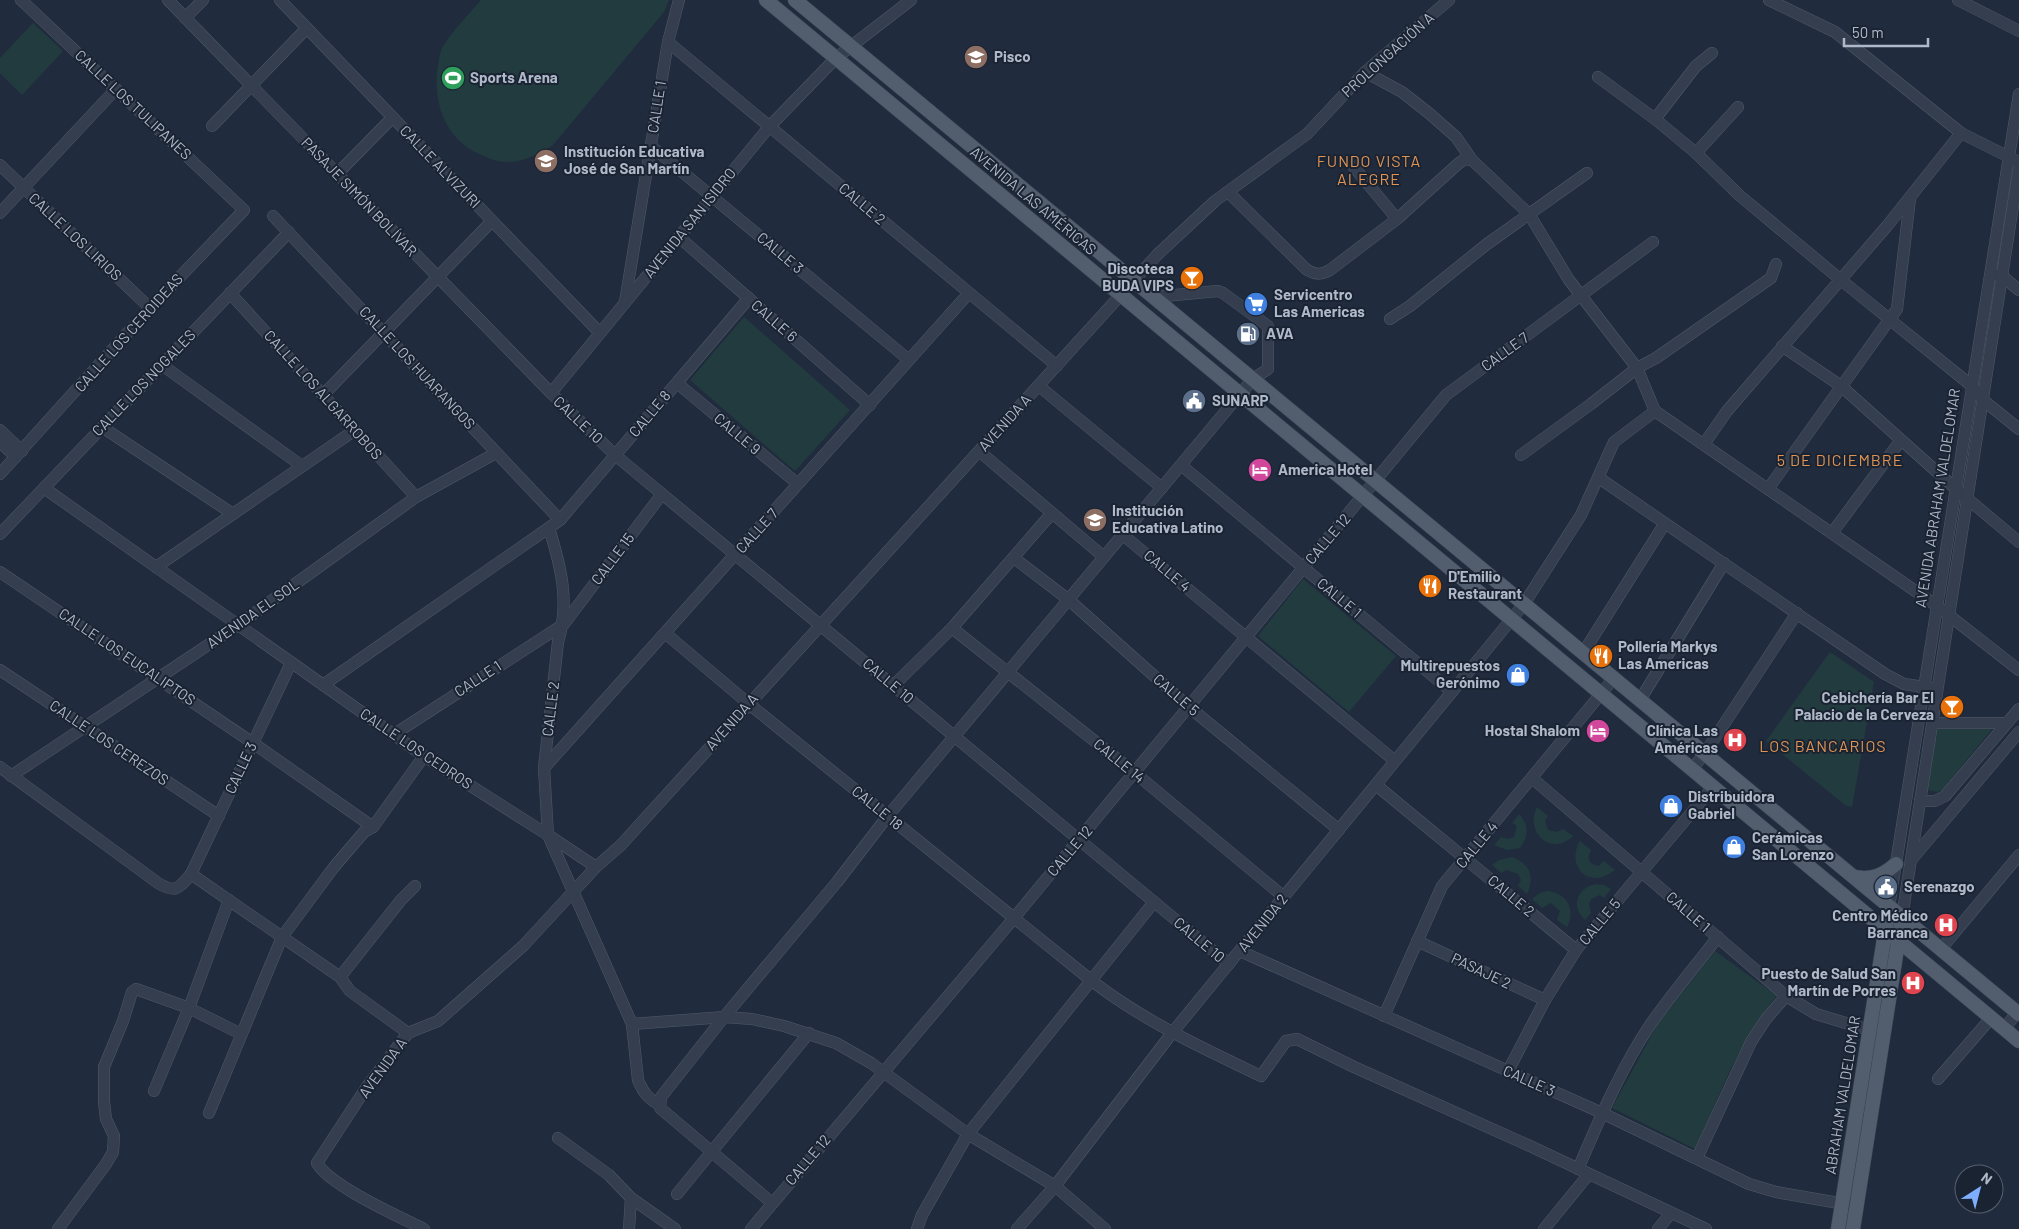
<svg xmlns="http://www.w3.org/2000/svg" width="2019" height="1229" font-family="Barlow,sans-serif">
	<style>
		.green { fill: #223b3f }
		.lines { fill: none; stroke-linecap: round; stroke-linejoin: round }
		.minor-casing { stroke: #505968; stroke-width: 12 }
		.major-casing { stroke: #3e4756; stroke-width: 15 }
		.minor { stroke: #343e4e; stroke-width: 11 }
		.major { stroke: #525d6e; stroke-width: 14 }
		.labels { text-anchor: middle; stroke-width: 4; stroke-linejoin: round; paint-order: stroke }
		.street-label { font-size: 15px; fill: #b0b9c9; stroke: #1a2332 }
		.poi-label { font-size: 15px; font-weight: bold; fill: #b0b9c9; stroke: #1a2332; text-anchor: start }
		.neighbourhood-label { font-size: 16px; letter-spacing: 1px; fill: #df9455; stroke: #1a2332 }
	</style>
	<rect width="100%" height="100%" fill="#202c3e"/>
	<g class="green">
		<path d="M481,0H669L664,12L553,145C539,154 524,162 506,162C496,162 486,157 477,153C439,134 430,90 441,51C444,40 472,11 481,0Z"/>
		<path d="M33,23L63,51L22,95L0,73V58Z"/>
		<path d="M744,317L850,410L795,471L690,380Z"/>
		<path d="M1303,579L1396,656L1349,712L1258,636Z"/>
		<path d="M1830,652L1874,682L1852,807L1845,805L1766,741Z"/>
		<path d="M1939,728H1993L1942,790L1937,792L1928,790L1926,786L1934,732Z"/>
		<path d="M1537,807L1548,816L1545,821L1548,830L1557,832L1563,829L1573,836C1552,857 1524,833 1537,807Z"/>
		<path d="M1519,814C1529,825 1529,836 1520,848L1507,850L1494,845L1501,837L1508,839L1514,837L1517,826L1512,823Z"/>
		<path d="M1580,841L1591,850C1586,859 1589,864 1599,866L1604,861L1615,870C1609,874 1603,878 1596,878C1577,878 1570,857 1580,841Z"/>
		<path d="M1512,857C1530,864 1535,876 1527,894L1518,886L1521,880L1518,874L1507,870L1501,873L1492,865L1499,860Z"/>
		<path d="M1596,884L1604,885L1611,889L1604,898L1600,895L1591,899L1589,904L1591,913L1585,920C1570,906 1577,888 1596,884Z"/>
		<path d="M1547,891C1566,892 1577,910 1567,927L1557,920L1560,911L1551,903L1542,908L1532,899L1540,893Z"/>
		<path d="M1715,951L1777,996C1739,1039 1719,1098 1695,1149L1612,1108L1657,1025Z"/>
	</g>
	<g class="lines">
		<g class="minor-casing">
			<g id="minor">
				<path d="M168,0L551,393L615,455L1229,964"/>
				<path d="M280,0L600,333"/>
				<path d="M1769,0L1835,32L1961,133L2015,160"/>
				<path d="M1958,0L2019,31"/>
				<path d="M185,18L203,0"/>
				<path d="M668,42L1057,366"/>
				<path d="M1365,72L1402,92L1430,114L1456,137L1472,160"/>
				<path d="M1598,77L1655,119L1696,153L1739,195L1841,280L1972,386L1983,400L2019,429"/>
				<path d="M1655,119L1696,66L1712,53"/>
				<path d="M212,126L307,28"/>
				<path d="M651,146L909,360"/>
				<path d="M1696,153L1738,107"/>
				<path d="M0,165L150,308"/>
				<path d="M1353,166L1397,219"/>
				<path d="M337,174L392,118"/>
				<path d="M1228,192L1306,269C1315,275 1321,275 1330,270L1397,219L1459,163L1465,159L1472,160L1529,214L1569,280L1637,368L1655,411L1937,606L2019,670"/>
				<path d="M0,213L116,89"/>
				<path d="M273,216L560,520"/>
				<path d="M679,237L870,405"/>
				<path d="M1996,275L2002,276L2019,290"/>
				<path d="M230,293L416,497"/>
				<path d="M625,302L668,42L679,0"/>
				<path d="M1390,319L1410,306L1487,244L1587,173"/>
				<path d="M1782,346L1841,386L1956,489L2019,542"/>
				<path d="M162,365L302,466"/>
				<path d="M677,383L798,484"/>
				<path d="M1039,386L1162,488"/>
				<path d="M551,393L769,127L836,58L911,0"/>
				<path d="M323,395L492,221"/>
				<path d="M102,427L233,514"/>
				<path d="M0,430L22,451"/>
				<path d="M0,442L16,457"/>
				<path d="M1704,444L1727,411L1887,226L1961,133"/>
				<path d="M979,451L1104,557"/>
				<path d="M1521,455L1591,404L1637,368L1656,358L1771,278L1776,264"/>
				<path d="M1181,465L1452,692"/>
				<path d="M0,474L150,308L244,210L21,0"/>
				<path d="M1599,478L1885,674L1904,684L1931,688"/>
				<path d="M44,488L424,756L548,835L632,1024L638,1080C643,1092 648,1099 660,1105"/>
				<path d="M1768,489L1897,309L1910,199"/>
				<path d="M549,528C561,567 570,602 558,642L544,768L548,835L596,867"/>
				<path d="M1832,533L1901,440"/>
				<path d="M0,534L289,232"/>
				<path d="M1123,535L1395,761"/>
				<path d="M1014,558L1069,600L1189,707L1339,830"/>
				<path d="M156,567L355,430"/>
				<path d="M0,572L253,743L373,827"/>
				<path d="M952,628L1135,773L1284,897"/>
				<path d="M665,633L749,704L1092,981C1144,1021 1202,1048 1261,1076L1286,1041L1297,1039L1354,1067L1530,1146L1706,1229"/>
				<path d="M1583,653L1665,523"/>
				<path d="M0,670L219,816"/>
				<path d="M323,685L560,520L749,298"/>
				<path d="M893,686L952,628L1052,513"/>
				<path d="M1640,700L1724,563"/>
				<path d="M1932,723H2007"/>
				<path d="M393,735L564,624L662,494"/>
				<path d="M0,767L158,883C176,894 179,888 191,874L291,663"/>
				<path d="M544,768L969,293"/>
				<path d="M1692,769L1705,753L1797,613"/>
				<path d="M11,776L238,625L416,497L496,453"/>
				<path d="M1532,778L1786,996L1816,1014L1869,1030"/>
				<path d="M1376,785L1576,950"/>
				<path d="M1920,801H1935L1945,796L2019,709"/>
				<path d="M1912,859L2019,732"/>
				<path d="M191,874L340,977L350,991L408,1033"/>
				<path d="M1889,907L2019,94"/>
				<path d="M1902,917L2019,167"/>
				<path d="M1417,941L1545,1000"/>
				<path d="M1941,949L2019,855"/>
				<path d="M1240,951L1602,1113L1749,1184L1776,1192L1856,1206"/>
				<path d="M340,977L401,900L415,886"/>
				<path d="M1384,1016L1442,886L1614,678"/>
				<path d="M632,1024L724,1017L752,1019L784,1026L836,1043L871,1063L968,1134L1055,1186L1105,1229"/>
				<path d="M2004,1029L2019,1010"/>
				<path d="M1508,1071L1545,1000L1576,950L1713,787"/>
				<path d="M1938,1079L1991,1018"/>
				<path d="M154,1091L189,1008L229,900"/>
				<path d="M209,1113L282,937L334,867L364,832L373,827L424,756"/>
				<path d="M558,1138L609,1175L631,1198L629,1229"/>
				<path d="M1697,1158L1751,1042L1766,1019L1786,996"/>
				<path d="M1578,1169C1599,1120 1620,1070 1650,1025C1671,995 1695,966 1718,937"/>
				<path d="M677,1194L809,1033"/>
				<path d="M631,1198L675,1229"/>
				<path d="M772,1203L660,1108L661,1097L724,1017L837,882L887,817L1240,394L1253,379L1268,369V326L1223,293L1218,291L1154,297"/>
				<path d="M58,1229L106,1164L113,1152L114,1136L106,1119L104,1102V1067L123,1021L132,992L136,989L189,1008L241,1034"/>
				<path d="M424,1229C400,1217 330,1186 317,1163L366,1088L408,1033L438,1021L523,946L596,867L621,845L1157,255L1215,201L1307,134L1365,72L1449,0"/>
				<path d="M751,1229L1014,918L1446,395L1653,242"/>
				<path d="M917,1229L922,1215L968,1134L1154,902"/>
				<path d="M1017,1229L1055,1186L1172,1033L1524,604L1581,515L1614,442L1655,411"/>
				<path d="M1544,1229L1589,1174"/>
				<path d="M1658,1229L1671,1213"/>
			</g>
		</g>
		<g class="major-casing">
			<g id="major">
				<path d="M766,0L2019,1041"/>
				<path d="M795,0L2019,1014"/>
				<path d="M1854,877C1872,880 1882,876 1896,864"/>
				<path d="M1838,1229L1889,907"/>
				<path d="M1853,1229L1902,917"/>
			</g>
		</g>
		<use href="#minor" class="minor"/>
		<use href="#major" class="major"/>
	</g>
	<defs>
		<g id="school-disc" transform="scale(1.25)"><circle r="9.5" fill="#8d6e63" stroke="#1a2332"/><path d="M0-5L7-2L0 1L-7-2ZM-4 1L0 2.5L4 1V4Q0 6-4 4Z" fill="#fff"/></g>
		<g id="stadium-disc" transform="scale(1.25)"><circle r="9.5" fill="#2e9e5b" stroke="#1a2332"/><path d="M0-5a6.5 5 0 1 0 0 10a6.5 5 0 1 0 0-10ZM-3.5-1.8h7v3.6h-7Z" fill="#fff"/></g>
		<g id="bar-disc" transform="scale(1.25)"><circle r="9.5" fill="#e8710a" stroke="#1a2332"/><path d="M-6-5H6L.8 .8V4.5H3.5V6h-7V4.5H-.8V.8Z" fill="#fff"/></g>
		<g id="supermarket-disc" transform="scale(1.25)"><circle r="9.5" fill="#3f7fe0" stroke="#1a2332"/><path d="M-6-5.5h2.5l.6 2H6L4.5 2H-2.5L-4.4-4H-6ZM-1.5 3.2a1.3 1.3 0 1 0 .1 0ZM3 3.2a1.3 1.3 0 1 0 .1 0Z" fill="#fff"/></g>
		<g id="fuel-disc" transform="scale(1.25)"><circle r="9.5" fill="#5c6f8a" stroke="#1a2332"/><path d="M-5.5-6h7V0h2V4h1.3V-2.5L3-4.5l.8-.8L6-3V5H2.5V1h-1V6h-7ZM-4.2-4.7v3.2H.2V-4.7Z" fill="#fff"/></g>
		<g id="civic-disc" transform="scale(1.25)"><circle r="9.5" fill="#5c6f8a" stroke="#1a2332"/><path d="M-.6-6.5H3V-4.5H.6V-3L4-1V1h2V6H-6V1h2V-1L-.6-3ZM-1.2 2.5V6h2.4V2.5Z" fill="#fff"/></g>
		<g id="hotel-disc" transform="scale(1.25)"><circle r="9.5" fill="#d1479c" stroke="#1a2332"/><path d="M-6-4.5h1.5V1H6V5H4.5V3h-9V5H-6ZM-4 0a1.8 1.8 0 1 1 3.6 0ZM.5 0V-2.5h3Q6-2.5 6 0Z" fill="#fff"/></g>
		<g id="restaurant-disc" transform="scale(1.25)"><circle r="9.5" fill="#e8710a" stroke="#1a2332"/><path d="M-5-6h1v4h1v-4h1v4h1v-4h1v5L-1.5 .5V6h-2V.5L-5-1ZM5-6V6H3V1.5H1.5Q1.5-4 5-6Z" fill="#fff"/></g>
		<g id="shop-disc" transform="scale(1.25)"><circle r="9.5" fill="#3f7fe0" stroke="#1a2332"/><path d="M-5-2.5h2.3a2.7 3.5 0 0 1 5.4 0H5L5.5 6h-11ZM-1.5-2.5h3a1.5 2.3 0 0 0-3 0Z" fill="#fff"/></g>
		<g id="hospital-disc" transform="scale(1.25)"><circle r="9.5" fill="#e0444e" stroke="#1a2332"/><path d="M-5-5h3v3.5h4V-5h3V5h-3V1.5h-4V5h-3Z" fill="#fff"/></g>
	</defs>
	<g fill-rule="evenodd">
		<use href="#school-disc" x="976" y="57"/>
		<use href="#stadium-disc" x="453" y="78"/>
		<use href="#school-disc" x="546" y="161"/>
		<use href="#bar-disc" x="1192" y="278"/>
		<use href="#supermarket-disc" x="1256" y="304"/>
		<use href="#fuel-disc" x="1248" y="334"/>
		<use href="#civic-disc" x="1194" y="401"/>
		<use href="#hotel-disc" x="1260" y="470"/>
		<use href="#school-disc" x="1095" y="520"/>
		<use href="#restaurant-disc" x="1430" y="586"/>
		<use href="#restaurant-disc" x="1601" y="656"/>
		<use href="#shop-disc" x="1518" y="675"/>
		<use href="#bar-disc" x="1952" y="707"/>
		<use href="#hotel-disc" x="1598" y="731"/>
		<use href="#hospital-disc" x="1735" y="740"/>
		<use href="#shop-disc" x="1671" y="806"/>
		<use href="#shop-disc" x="1734" y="847"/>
		<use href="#civic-disc" x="1886" y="887"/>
		<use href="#hospital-disc" x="1946" y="925"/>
		<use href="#hospital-disc" x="1913" y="983"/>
	</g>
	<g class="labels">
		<g class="street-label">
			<text transform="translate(1388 55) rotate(-42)" y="5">PROLONGACIÓN A</text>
			<text transform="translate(133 105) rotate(43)" y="5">CALLE LOS TULIPANES</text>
			<text transform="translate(657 107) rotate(-81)" y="5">CALLE 1</text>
			<text transform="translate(440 167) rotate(46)" y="5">CALLE ALVIZURI</text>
			<text transform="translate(359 197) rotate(46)" y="5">PASAJE SIMÓN BOLÍVAR</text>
			<text transform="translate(1033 201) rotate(40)" y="5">AVENIDA LAS AMÉRICAS</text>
			<text transform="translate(862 204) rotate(40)" y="5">CALLE 2</text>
			<text transform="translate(690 223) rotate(-51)" y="5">AVENIDA SAN ISIDRO</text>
			<text transform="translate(75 237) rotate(43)" y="5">CALLE LOS LIRIOS</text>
			<text transform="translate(780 253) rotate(40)" y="5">CALLE 3</text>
			<text transform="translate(774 321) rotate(41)" y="5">CALLE 6</text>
			<text transform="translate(129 333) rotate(-48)" y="5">CALLE LOS CEROIDEAS</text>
			<text transform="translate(1505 352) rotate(-36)" y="5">CALLE 7</text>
			<text transform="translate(417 368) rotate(47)" y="5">CALLE LOS HUARANGOS</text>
			<text transform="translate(144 383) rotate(-46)" y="5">CALLE LOS NOGALES</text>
			<text transform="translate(323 395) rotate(48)" y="5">CALLE LOS ALGARROBOS</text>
			<text transform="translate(650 414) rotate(-50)" y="5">CALLE 8</text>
			<text transform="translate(578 420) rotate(43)" y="5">CALLE 10</text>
			<text transform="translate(1005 423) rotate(-48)" y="5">AVENIDA A</text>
			<text transform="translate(737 434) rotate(40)" y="5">CALLE 9</text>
			<text transform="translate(1938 498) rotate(-81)" y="5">AVENIDA ABRAHAM VALDELOMAR</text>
			<text transform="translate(757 531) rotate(-48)" y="5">CALLE 7</text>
			<text transform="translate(1328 539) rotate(-50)" y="5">CALLE 12</text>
			<text transform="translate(613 559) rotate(-53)" y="5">CALLE 15</text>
			<text transform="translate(1167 571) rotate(40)" y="5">CALLE 4</text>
			<text transform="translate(1339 598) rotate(40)" y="5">CALLE 1</text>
			<text transform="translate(253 614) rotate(-35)" y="5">AVENIDA EL SOL</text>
			<text transform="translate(127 657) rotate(34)" y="5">CALLE LOS EUCALIPTOS</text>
			<text transform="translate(478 679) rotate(-33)" y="5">CALLE 1</text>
			<text transform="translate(888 681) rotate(40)" y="5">CALLE 10</text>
			<text transform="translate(1176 695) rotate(41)" y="5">CALLE 5</text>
			<text transform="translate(551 709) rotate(-83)" y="5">CALLE 2</text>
			<text transform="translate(732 722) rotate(-48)" y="5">AVENIDA A</text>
			<text transform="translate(109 743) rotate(34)" y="5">CALLE LOS CEREZOS</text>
			<text transform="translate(416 749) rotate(34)" y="5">CALLE LOS CEDROS</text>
			<text transform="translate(1119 761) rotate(39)" y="5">CALLE 14</text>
			<text transform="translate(241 768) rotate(-65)" y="5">CALLE 3</text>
			<text transform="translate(877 808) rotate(39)" y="5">CALLE 18</text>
			<text transform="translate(1477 845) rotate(-50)" y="5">CALLE 4</text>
			<text transform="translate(1070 851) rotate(-50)" y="5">CALLE 12</text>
			<text transform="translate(1511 896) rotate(40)" y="5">CALLE 2</text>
			<text transform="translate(1688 912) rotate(41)" y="5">CALLE 1</text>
			<text transform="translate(1600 922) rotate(-50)" y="5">CALLE 5</text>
			<text transform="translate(1263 923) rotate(-51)" y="5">AVENIDA 2</text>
			<text transform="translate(1199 940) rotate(40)" y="5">CALLE 10</text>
			<text transform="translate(1481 971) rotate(25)" y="5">PASAJE 2</text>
			<text transform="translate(383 1068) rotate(-54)" y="5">AVENIDA A</text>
			<text transform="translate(1529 1081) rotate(24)" y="5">CALLE 3</text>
			<text transform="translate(1843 1095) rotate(-81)" y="5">ABRAHAM VALDELOMAR</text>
			<text transform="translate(808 1160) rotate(-50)" y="5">CALLE 12</text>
		</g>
		<g class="poi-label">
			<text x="994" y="62">Pisco</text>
			<text x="470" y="83">Sports Arena</text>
			<text x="564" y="157">Institución Educativa<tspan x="564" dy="17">José de San Martín</tspan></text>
			<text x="1174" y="274" text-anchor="end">Discoteca<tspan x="1174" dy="17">BUDA VIPS</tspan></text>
			<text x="1274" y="300">Servicentro<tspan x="1274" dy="17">Las Americas</tspan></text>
			<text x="1266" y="339">AVA</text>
			<text x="1212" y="406">SUNARP</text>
			<text x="1278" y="475">America Hotel</text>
			<text x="1112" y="516">Institución<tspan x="1112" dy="17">Educativa Latino</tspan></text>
			<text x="1448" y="582">D'Emilio<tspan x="1448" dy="17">Restaurant</tspan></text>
			<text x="1618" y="652">Pollería Markys<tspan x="1618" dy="17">Las Americas</tspan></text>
			<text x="1500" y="671" text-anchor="end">Multirepuestos<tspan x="1500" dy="17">Gerónimo</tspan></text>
			<text x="1934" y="703" text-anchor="end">Cebichería Bar El<tspan x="1934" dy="17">Palacio de la Cerveza</tspan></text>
			<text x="1580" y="736" text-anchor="end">Hostal Shalom</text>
			<text x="1718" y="736" text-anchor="end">Clínica Las<tspan x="1718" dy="17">Américas</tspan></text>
			<text x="1688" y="802">Distribuidora<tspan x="1688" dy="17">Gabriel</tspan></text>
			<text x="1752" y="843">Cerámicas<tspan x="1752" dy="17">San Lorenzo</tspan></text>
			<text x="1904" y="892">Serenazgo</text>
			<text x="1928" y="921" text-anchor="end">Centro Médico<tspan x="1928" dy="17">Barranca</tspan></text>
			<text x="1896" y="979" text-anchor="end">Puesto de Salud San<tspan x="1896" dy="17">Martín de Porres</tspan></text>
		</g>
		<g class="neighbourhood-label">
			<text x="1369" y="167">FUNDO VISTA<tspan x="1369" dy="18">ALEGRE</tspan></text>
			<text x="1840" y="466">5 DE DICIEMBRE</text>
			<text x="1823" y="752">LOS BANCARIOS</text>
		</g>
	</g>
	<g transform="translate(1979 1189) rotate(36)"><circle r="24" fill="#1a2332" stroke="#565f6e"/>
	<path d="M0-4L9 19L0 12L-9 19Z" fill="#7faeff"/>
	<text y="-8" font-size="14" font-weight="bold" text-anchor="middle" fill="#b0b9c9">N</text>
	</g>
	<path d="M1844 38v8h84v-8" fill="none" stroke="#b0b9c9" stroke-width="2.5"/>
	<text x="1852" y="38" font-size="15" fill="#b0b9c9" stroke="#1a2332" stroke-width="4" paint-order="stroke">50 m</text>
</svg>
